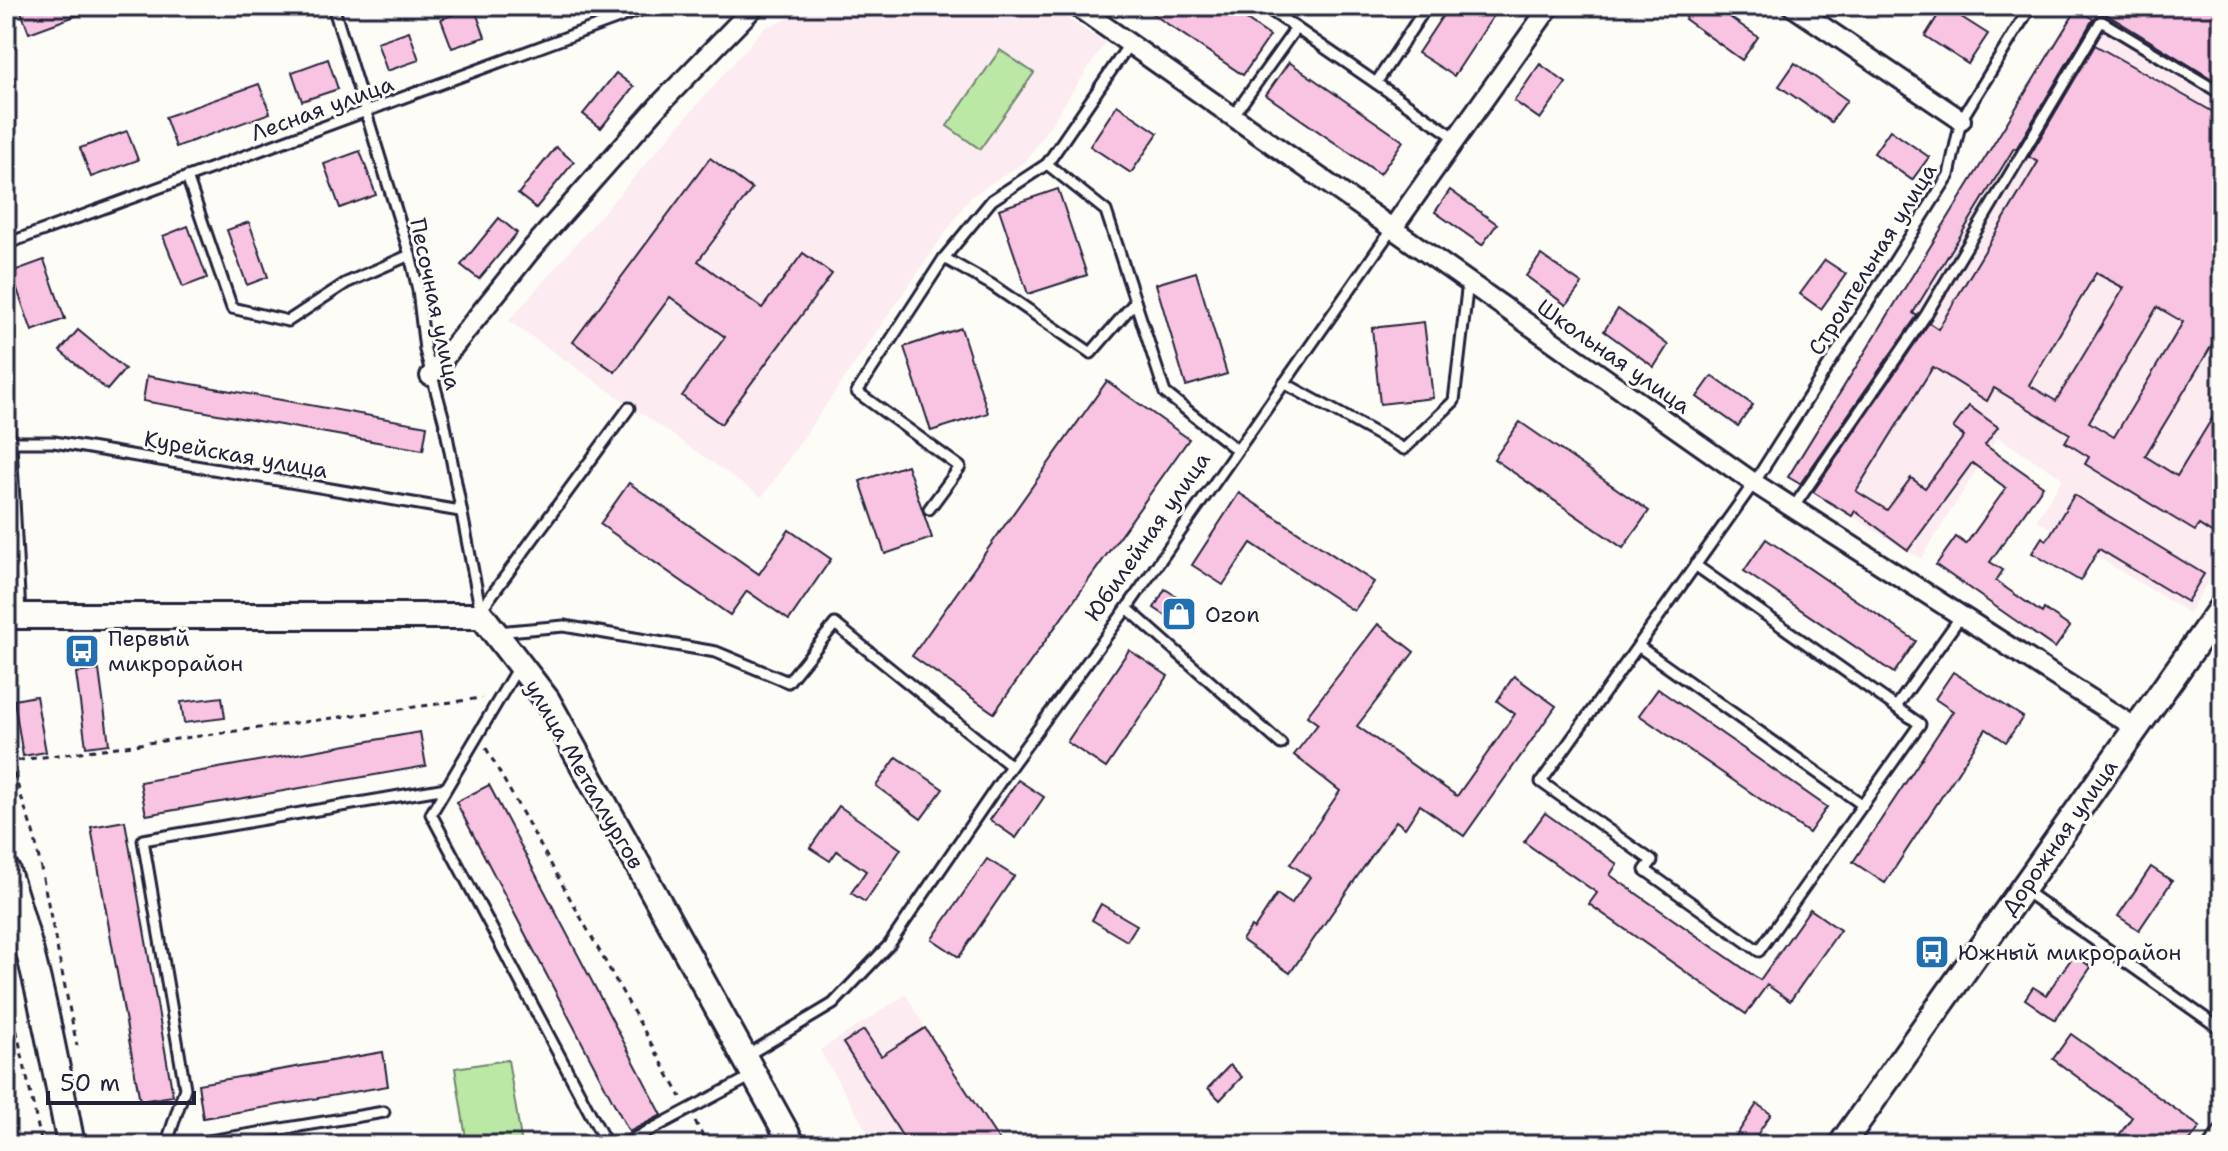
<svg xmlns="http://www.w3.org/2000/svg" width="2228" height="1151" font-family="'Shantell Sans',sans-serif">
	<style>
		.built { fill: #fcebf1 }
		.green { fill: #bce8a5; stroke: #6f8570; stroke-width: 2 }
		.building { fill: #f8c4e2; stroke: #22223b; stroke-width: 2; fill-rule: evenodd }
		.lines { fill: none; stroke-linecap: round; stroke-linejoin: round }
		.service-casing { stroke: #22223b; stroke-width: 15 }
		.minor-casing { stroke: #22223b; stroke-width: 24 }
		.tertiary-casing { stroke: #22223b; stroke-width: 30 }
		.secondary-casing { stroke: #22223b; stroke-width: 32 }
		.path { stroke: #22223b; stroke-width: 3; stroke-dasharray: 6 6; stroke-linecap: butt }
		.service { stroke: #fdfcf7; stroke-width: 9 }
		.minor { stroke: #fdfcf7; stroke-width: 18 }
		.tertiary { stroke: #fdfcf7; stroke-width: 24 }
		.secondary { stroke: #fdfcf7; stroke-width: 26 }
		.labels { text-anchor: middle; stroke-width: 6; stroke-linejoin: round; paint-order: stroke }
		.street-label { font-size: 22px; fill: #22223b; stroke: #fdfcf7 }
		.poi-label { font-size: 22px; fill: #22223b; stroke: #fdfcf7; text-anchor: start }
	</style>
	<rect width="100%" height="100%" fill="#fdfcf7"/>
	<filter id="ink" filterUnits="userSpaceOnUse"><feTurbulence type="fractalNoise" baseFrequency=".0125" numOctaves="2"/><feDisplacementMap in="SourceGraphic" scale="16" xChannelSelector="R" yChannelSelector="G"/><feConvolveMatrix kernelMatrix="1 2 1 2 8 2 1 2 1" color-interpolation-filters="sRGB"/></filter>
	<g filter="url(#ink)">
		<g class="built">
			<path d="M822,6H1047L1105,43L1026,161L970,197L762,497L509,321L764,28Z"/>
			<path d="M2079,6H2133L2222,61V559L2189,613L2037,520L2063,478L1997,437L1921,559L1788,477Z"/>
			<path d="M906,995L925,1028L1002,1145H875L820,1050Z"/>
		</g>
		<g class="green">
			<path d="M1000,50L1034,73L980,149L947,126Z"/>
			<path d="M508,1060L522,1145H467L455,1068Z"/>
		</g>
		<g class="building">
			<path d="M19,6H97V8L29,33Z"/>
			<path d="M1141,6H1226L1270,36L1243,75Z"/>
			<path d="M1449,6H1500L1454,76L1418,53Z"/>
			<path d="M1694,6H1714L1758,37L1742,60L1685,19Z"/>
			<path d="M1944,6L1988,34L1968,64L1925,36Z"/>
			<path d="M2093,6H2207L2222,15V85Z"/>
			<path d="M474,7L485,37L452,48L441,19Z"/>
			<path d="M2077,9L2093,19L2082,38L2016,149L2014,148L1913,313L1917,316L1800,484L1788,477Z"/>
			<path d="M409,31L419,60L387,71L377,42Z"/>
			<path d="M2095,45L2222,117V344L2215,340L2145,456L2177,476L2222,402V540L2199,525L2195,531L2085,464L2089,457L2065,442L2070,434L1994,388L1987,401L1933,367L1856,491L1887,510L1911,478L1925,488L1964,436L1953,428L1969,406L1998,427L1985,445L2043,486L1990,562L2003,570L1996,581L2042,613L2044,609L2070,627L2055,648L1936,565L1956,537L1966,544L2006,488L1972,463L1908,550L1855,511L1852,516L1813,492L1929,323L1938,329L2038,162L2029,157ZM2096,273L2124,288L2056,401L2029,385ZM2157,307L2183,322L2114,437L2089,422Z"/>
			<path d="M328,59L338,89L302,101L292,72Z"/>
			<path d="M1289,62L1403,141L1380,174L1266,95Z"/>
			<path d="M1795,63L1847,100L1831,122L1779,86Z"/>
			<path d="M1540,64L1566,83L1540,119L1514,101Z"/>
			<path d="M616,73L634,87L601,128L583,114Z"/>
			<path d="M259,84L270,113L176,147L165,117Z"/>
			<path d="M1117,105L1158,133L1131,173L1090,146Z"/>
			<path d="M1890,130L1929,157L1912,180L1874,153Z"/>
			<path d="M127,131L138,160L91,177L80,148Z"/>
			<path d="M556,147L574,162L536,208L518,194Z"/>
			<path d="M360,151L376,195L340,208L324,164Z"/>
			<path d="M710,158L752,189L698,261L762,308L803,253L832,274L721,424L682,396L725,337L670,297L615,372L573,342Z"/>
			<path d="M1058,189L1087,275L1028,294L999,209Z"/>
			<path d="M1450,190L1497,224L1482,245L1435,212Z"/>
			<path d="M499,218L517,233L479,279L461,265Z"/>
			<path d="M249,222L268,277L247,285L227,230Z"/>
			<path d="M188,226L207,278L183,287L163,236Z"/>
			<path d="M1541,255L1582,284L1566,305L1526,276Z"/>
			<path d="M44,260L65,319L32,331L11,272Z"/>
			<path d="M1825,260L1846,274L1821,309L1800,294Z"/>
			<path d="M1196,272L1227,374L1186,386L1156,284Z"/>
			<path d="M1618,309L1668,345L1654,367L1604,331Z"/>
			<path d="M1424,322L1433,398L1380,404L1372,328Z"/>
			<path d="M961,328L988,413L931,431L904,347Z"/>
			<path d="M78,330L125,369L107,390L60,351Z"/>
			<path d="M147,376L427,426L423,450L143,401Z"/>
			<path d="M1712,376L1753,405L1738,426L1697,397Z"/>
			<path d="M1107,381L1189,439L994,713L912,656Z"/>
			<path d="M1520,422L1649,511L1623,548L1494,459Z"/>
			<path d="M907,465L932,538L885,554L860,481Z"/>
			<path d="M629,483L759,574L789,530L831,559L789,620L747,591L730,615L600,524Z"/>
			<path d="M1239,493L1374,582L1354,611L1251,543L1223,585L1192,565Z"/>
			<path d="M2074,495L2204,574L2187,602L2099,549L2080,581L2032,553L2042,537L2047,540Z"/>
			<path d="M1766,539L1916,641L1894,673L1744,571Z"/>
			<path d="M1165,589L1192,606L1180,625L1154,608Z"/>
			<path d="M1378,624L1414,652L1357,726L1457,796L1515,714L1497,701L1514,676L1556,706L1464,836L1420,805L1405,828L1396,821L1290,973L1242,940L1251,927L1254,929L1277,894L1291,904L1310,877L1290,864L1340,791L1294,755L1318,724L1307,716Z"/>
			<path d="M1129,650L1168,676L1106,768L1067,742Z"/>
			<path d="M99,670L109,744L86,747L76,673Z"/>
			<path d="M1953,672L2023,717L2006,742L1986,729L1885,883L1853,862L1953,711L1935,699Z"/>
			<path d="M1658,689L1827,807L1809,833L1639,715Z"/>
			<path d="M36,696L46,752L23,756L14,700Z"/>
			<path d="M222,697L225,718L184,723L181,702Z"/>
			<path d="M420,732L426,766L146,815L140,782Z"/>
			<path d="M897,757L943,789L921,819L876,786Z"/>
			<path d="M1018,780L1044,797L1016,838L990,820Z"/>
			<path d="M489,785L662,1115L629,1132L456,802Z"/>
			<path d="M839,806L901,849L865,902L851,893L866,871L837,851L830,861L810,848Z"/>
			<path d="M1545,813L1617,864L1610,875L1760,980L1810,909L1840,930L1790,1001L1767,985L1746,1014L1589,904L1597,893L1524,842Z"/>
			<path d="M125,821L173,1096L140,1101L91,827Z"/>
			<path d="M987,859L1014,876L959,957L932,939Z"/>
			<path d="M2151,867L2172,881L2139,930L2118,916Z"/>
			<path d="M1101,904L1137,925L1127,941L1092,920Z"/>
			<path d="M2074,955L2091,967L2055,1020L2025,999L2033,987L2046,995Z"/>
			<path d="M925,1028L1002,1145H908L843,1043L864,1030L881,1056Z"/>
			<path d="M2071,1034L2200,1127L2187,1145H2112L2132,1117L2053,1059Z"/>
			<path d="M383,1052L388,1086L203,1118L198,1084Z"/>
			<path d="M1230,1065L1242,1077L1220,1100L1208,1088Z"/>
			<path d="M1757,1104L1771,1114L1757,1135L1750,1145H1730Z"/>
		</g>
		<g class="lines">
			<g class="service-casing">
				<g id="service">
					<path d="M333,6L410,255L418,290L425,350L444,420L481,613"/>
					<path d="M1264,6L1456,138"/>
					<path d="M1130,43L1047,164L1106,211L1165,393L1237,450"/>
					<path d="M1376,83L1427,6"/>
					<path d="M1233,116L1296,28"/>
					<path d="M1047,164L992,200L944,258L992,285L1091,353L1135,302"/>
					<path d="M187,177L232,308L288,321L346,283L410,255"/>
					<path d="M6,244L651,6"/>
					<path d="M1284,383L1404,449L1454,401L1468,282"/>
					<path d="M6,419L11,443L20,614"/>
					<path d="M6,442H54L460,511"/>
					<path d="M1793,508L1926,315L2101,21L2222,94"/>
					<path d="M929,509L960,467L857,392L944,258"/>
					<path d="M1695,565L1920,724L1759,951L1645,870L1652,861L1541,782L1754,483L1949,175L1961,120L2031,6"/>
					<path d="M1127,608L1281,744"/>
					<path d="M480,611L629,408"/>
					<path d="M497,632L564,626L716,652L788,682L835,624L1011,766"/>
					<path d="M1638,646L1863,805"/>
					<path d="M518,667L431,814L607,1145"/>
					<path d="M1896,707L1961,616"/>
					<path d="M2022,889L2222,1030"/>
					<path d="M746,1056L833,1004L889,945L1011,766L1127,608L1392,229"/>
					<path d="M166,1145L185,1088L143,840L446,788"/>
					<path d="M185,1145L384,1112"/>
					<path d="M622,1145L752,1076"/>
					<path d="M2209,1145L2222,1128"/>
				</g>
			</g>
			<g class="minor-casing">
				<g id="minor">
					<path d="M1076,6L1754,483L2136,728"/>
					<path d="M1792,6L1961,120"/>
					<path d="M1392,229L1550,6"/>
					<path d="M430,376L530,251L660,104L755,6"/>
				</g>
			</g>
			<g class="tertiary-casing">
				<g id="tertiary">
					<path d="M6,616H482L547,700L793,1145"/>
					<path d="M1841,1145L2222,607"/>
				</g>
			</g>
			<g class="secondary-casing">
				<path id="secondary" d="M6,871C36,960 53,1052 71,1145"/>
			</g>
			<g class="path">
				<path d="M486,748L681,1097"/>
				<path d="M6,762L482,698"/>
				<path d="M10,762L35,839L77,1046"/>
				<path d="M6,983L42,1145"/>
				<path d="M695,1121L708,1145"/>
			</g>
			<use href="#service" class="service"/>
			<use href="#minor" class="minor"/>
			<use href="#tertiary" class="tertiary"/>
			<use href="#secondary" class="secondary"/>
		</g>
	</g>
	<defs>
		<g id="shop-square" transform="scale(1.8)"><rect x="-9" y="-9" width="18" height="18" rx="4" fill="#1f6fb2" stroke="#fdfcf7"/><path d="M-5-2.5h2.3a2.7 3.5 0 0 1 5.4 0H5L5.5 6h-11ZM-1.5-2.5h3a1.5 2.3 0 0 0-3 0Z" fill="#fff"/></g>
		<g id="bus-square" transform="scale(1.8)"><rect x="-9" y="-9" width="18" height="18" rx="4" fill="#1f6fb2" stroke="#fdfcf7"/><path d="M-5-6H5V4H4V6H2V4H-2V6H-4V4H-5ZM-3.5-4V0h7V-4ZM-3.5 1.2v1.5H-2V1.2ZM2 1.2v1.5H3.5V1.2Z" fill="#fff"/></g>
	</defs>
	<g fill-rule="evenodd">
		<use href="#shop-square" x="1179" y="614"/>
		<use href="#bus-square" x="82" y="651"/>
		<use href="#bus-square" x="1932" y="952"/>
	</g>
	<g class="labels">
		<g class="street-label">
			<text transform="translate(322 108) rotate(-20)" y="8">Лесная улица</text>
			<text transform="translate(1872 259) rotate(-58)" y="8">Строительная улица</text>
			<text transform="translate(436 304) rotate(78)" y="8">Песочная улица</text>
			<text transform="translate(1614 356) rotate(35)" y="8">Школьная улица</text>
			<text transform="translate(236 454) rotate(10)" y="8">Курейская улица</text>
			<text transform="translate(1147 536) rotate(-55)" y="8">Юбилейная улица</text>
			<text transform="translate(585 774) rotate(60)" y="8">улица Металлургов</text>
			<text transform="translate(2059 837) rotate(-55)" y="8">Дорожная улица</text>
		</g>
		<g class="poi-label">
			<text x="1205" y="622">Ozon</text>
			<text x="108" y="646">Первый<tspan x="108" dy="25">микрорайон</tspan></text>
			<text x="1958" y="960">Южный микрорайон</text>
		</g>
	</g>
	<rect width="2228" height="1151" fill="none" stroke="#fdfcf7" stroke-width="32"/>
	<rect x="16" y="16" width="2196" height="1119" fill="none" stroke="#22223b" stroke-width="3" filter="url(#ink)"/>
	<path d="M48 1091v12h146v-12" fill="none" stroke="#22223b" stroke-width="4"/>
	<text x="60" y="1091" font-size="24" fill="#22223b" stroke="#fdfcf7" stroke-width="6" paint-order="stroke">50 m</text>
</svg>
